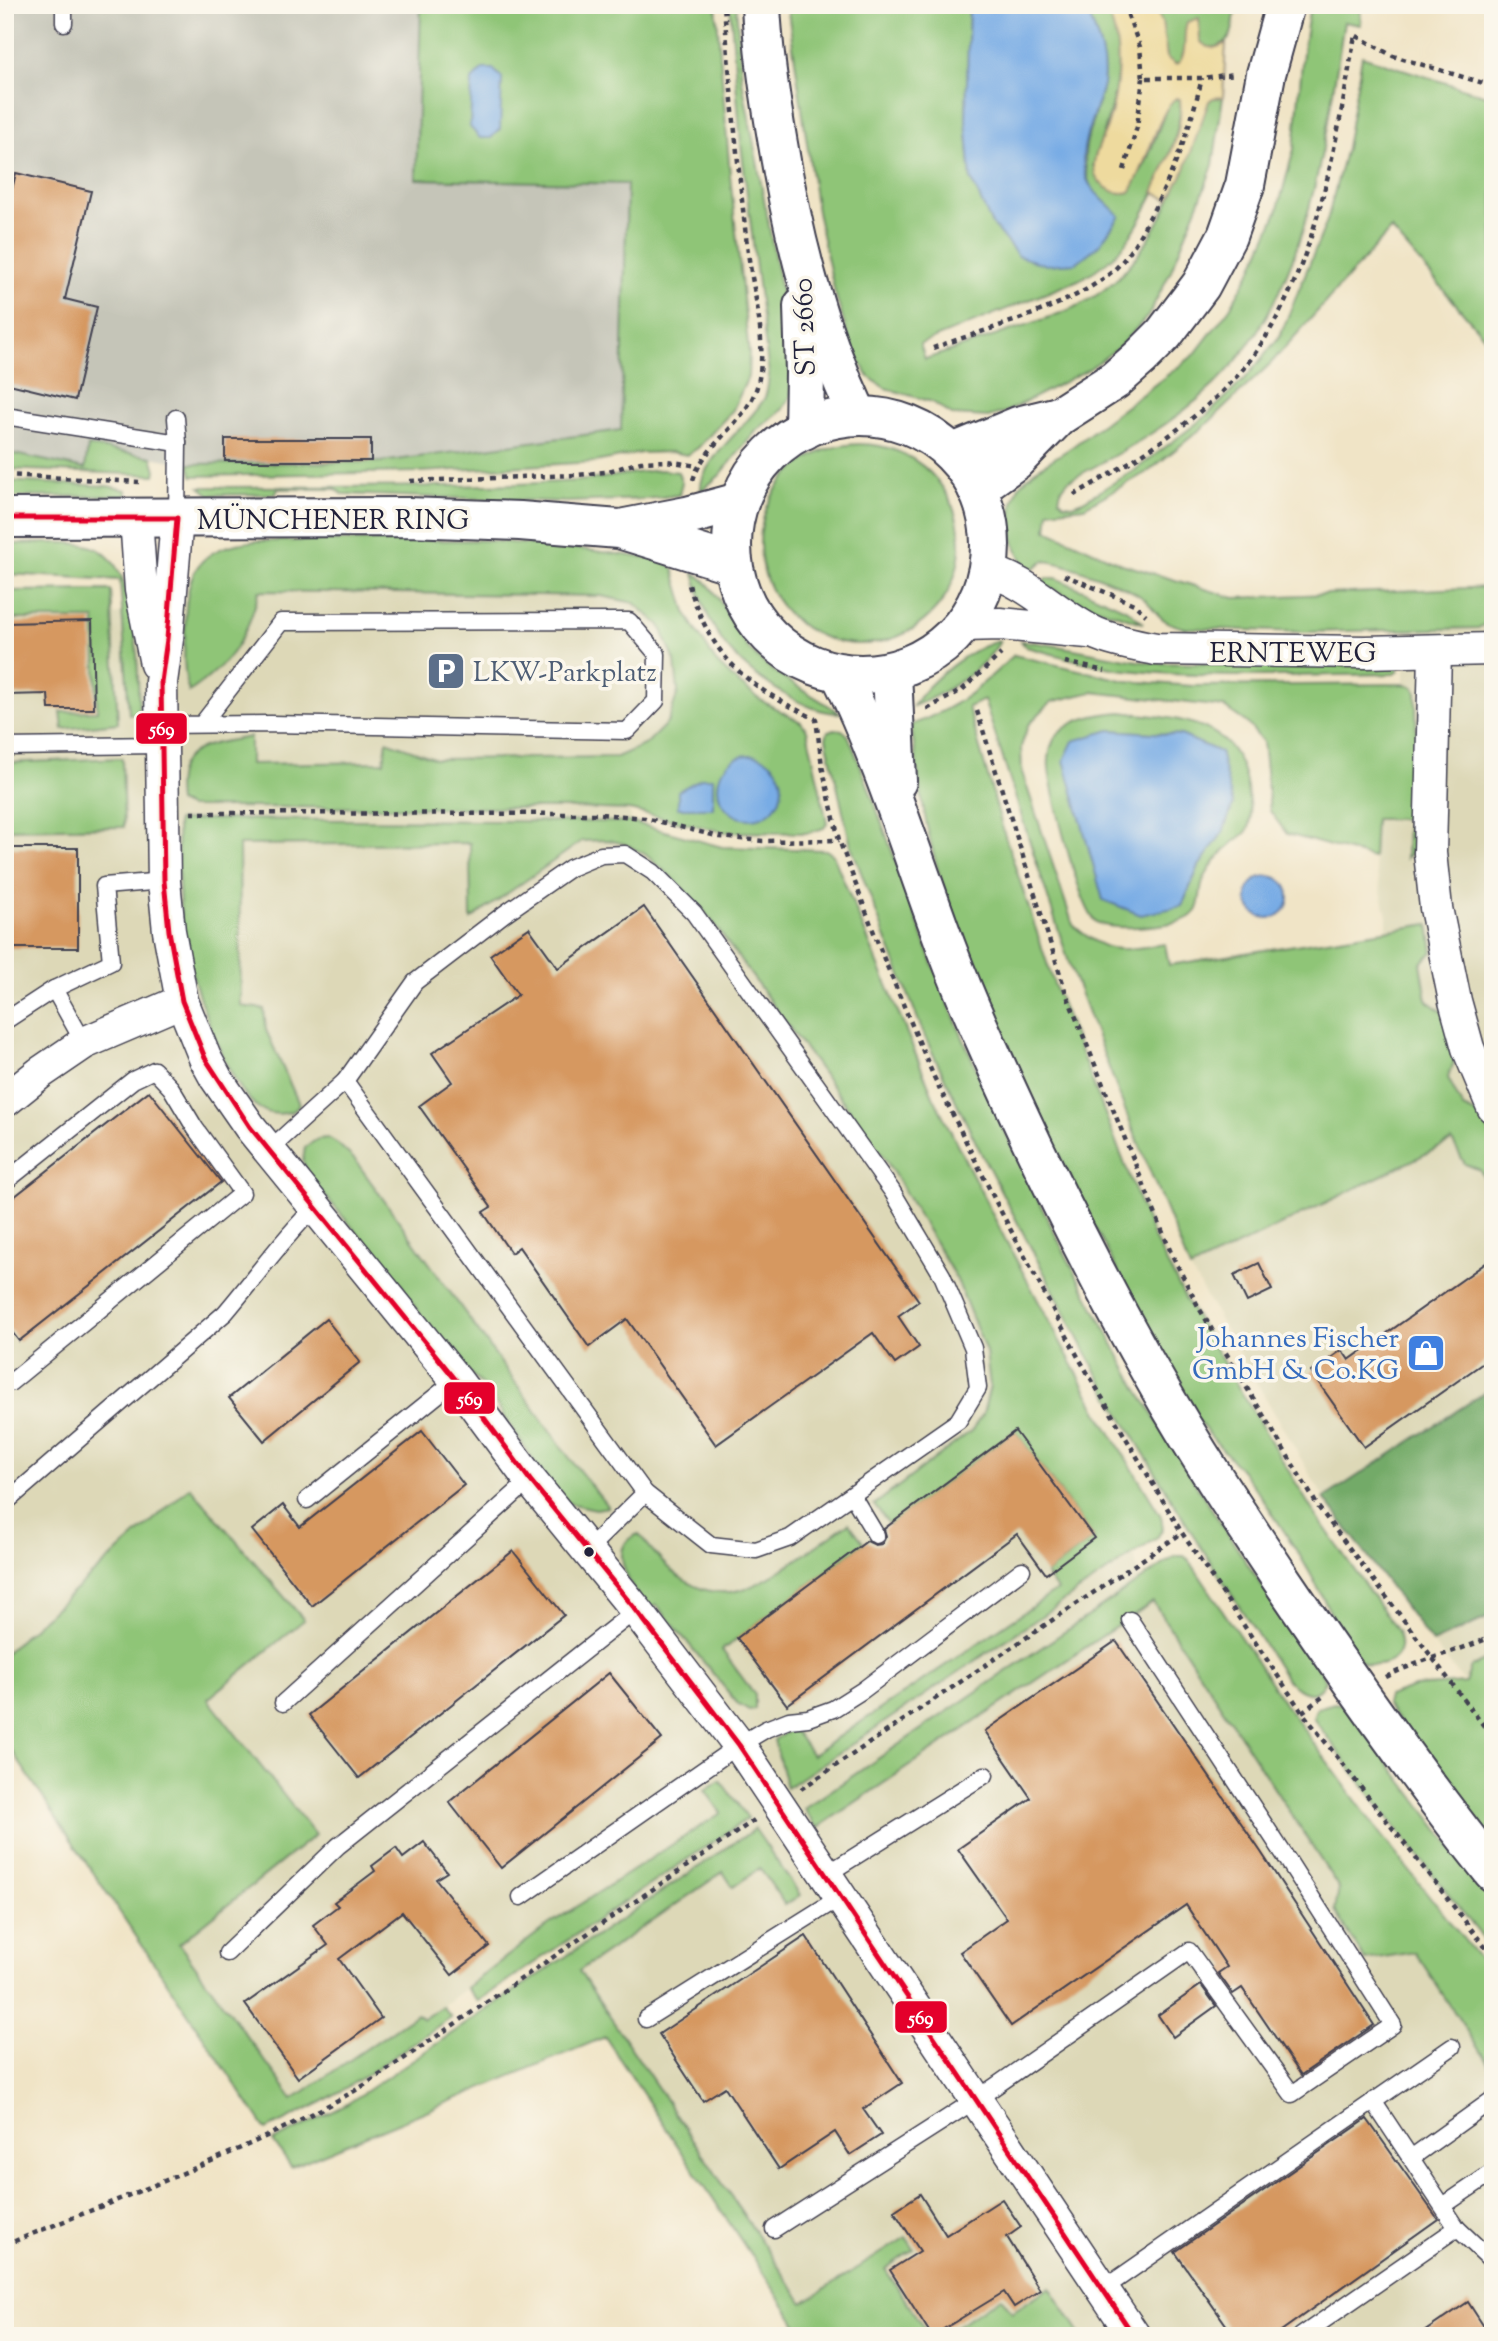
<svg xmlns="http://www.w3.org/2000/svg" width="1498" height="2341" font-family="'Sorts Mill Goudy',serif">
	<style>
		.built { fill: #ddd8b7 }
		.industrial { fill: #c5c5b8 }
		.green { fill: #8fc577; stroke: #587459; stroke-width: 2; fill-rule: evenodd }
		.forest { fill: #73aa68; stroke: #4a6652; stroke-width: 2 }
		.sand { fill: #eeda9e; stroke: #887e6c; stroke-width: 2 }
		.water { fill: #78ace5; stroke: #4d6790; stroke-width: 2 }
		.building { fill: #d69861 }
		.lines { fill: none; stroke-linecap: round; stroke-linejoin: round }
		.lane-casing { stroke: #413f50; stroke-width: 19 }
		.street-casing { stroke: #413f50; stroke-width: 35 }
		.secondary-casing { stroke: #413f50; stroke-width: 42 }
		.primary-casing { stroke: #413f50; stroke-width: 42 }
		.path { stroke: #413f50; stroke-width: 4.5; stroke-dasharray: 5 5; stroke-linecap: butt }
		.lane { stroke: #fff; stroke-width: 16 }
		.street { stroke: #fff; stroke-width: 32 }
		.secondary { stroke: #fff; stroke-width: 38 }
		.primary { stroke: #fff; stroke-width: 38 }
		.bus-1-casing { stroke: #fbf7ec; stroke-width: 10 }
		.bus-1 { stroke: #e4002b; stroke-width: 5 }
		.bus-dot { fill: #22223b; stroke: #fbf7ec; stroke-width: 2.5 }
		.labels { text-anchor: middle; stroke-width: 7; stroke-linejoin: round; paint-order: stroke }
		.street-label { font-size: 28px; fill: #22223b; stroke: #fbf7ec }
		.service-label { font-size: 28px; fill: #4e5e75; stroke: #fbf7ec; text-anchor: start }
		.shop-label { font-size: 28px; fill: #366cbe; stroke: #fbf7ec; text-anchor: end }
		.line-badge { stroke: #fbf7ec; stroke-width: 2.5 }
		.badge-label { font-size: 19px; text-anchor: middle; font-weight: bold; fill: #fff }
	</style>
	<rect width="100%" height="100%" fill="#fbf7ec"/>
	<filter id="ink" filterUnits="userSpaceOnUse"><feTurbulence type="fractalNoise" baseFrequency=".0143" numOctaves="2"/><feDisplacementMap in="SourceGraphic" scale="14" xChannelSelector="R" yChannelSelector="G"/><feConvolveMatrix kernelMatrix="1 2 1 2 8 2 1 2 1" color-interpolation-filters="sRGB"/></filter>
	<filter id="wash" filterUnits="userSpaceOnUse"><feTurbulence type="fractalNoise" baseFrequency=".00686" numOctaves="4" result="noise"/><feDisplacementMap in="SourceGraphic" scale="28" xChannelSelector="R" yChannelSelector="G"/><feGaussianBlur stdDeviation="1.57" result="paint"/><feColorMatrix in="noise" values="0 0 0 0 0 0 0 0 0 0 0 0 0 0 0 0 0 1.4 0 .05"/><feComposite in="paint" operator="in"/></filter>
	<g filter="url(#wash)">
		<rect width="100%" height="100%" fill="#f0e4c6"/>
		<g class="built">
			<path d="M258,591L601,596L634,603L660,625L675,661L678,692L668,722L645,744L629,810L634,831L816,937L1134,1553L1139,1580L1339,1888L1335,1910L1415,1952L1493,2071V2336H825L548,1925L442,2006L422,2019L417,2014L293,2099L179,1944L5,1686V619H95L197,597Z"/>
			<path d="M1493,623V1140L1483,1117L1463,1108L1448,1078L1455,1059L1449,1043L1444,1013L1427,1001L1421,962L1433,952L1428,924L1387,929V916L1373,858L1375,818L1407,819L1406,857L1417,847L1418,705L1416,691L1412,686L1405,684V630L1478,628L1485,624Z"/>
			<path d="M1452,1140L1465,1164L1480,1170L1493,1196V1387L1324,1498L1190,1269Z"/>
			<path d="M1493,1615V1716L1432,1643Z"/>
		</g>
		<path class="industrial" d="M5,5H421L416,179L627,184L621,430L381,462L189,464L89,446L86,469L5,452Z"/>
		<g class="green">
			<path d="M421,5H716L730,175L749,354L748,377L733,410L698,448L687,455L671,452L641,453L595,462L420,472L192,476L189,464L381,462L621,430L627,184L416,179Z"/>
			<path d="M730,5H736L742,80L790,339L791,396L782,410L757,430L720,475L701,491C697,462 753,422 765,397C768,390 768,382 769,375L741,144Z"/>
			<path d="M787,5H969L966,120L971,179L1090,185C1076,145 1096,122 1103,84C1107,57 1096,34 1087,10L1082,5H1103C1135,53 1108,117 1093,166C1103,179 1111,197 1130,192L1147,160L1167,107L1173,99H1180C1184,136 1146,216 1124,245C1112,260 1097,270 1081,279L920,344L925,359C957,349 989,338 1021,327C1046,318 1072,311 1095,296C1157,257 1183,166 1209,101L1213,98L1223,97L1213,165L1202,195L1170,273L1148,316L1119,347L1089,369L1006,412L988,417L952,415L932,402L885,388L869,377L852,349L835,293L817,212Z"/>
			<path d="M1154,5H1235C1234,53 1223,43 1185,53L1179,64L1171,63L1167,58L1162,22Z"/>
			<path d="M1310,5H1360L1361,25L1344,22C1324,146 1309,292 1214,385C1171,426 1120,453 1068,481L1061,490L1059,499L1064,504L1072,505L1083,501L1135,470L1205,417L1245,379L1280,336L1327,221L1346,148L1362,56L1493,98V347L1391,229L1271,363L1207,424L1149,471L1084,507L1049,511L1047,530L1122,564L1235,598L1490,587L1485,624L1478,628L1306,632L1185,628C1151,620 1160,608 1137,594C1118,583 1064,562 1043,561L1028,573L1014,543L1011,523L1013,502L1019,486L1034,471L1072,447L1194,355L1230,308L1252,269L1277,212L1294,149L1303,52Z"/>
			<circle cx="860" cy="544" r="100"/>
			<path d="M88,446L152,457L156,470L155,475L5,469V452L85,469Z"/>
			<path d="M661,470L678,472L682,483L679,495L646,499L567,502L342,494L336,489H278L276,494L210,495L200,487C326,486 451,489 576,481C605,479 632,472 661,470Z"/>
			<path d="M5,481L107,486L127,490V496L5,497Z"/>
			<path d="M482,540L573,548L663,560L673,568L687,615L716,662L736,681L762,701L801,722L807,730L825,813L827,823L824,828L809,833L724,832L629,810L571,808L189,807L178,802C171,746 205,745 250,737V764L384,762L387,741L436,759L617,757L646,744L668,722L678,692L675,661L660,625L634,603L601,596L259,591C247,639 230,664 189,692C183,672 184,653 185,632C186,574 193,547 257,541Z"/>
			<path d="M14,544C38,544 66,540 90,546C142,560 137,671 139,714H129L120,580L5,574V545Z"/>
			<path d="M694,573C720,586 730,630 751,651C774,676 812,694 840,713C820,713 802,704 784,694C732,663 708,633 694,573Z"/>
			<path d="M1046,578H1056L1128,610L1143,623L1087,605L1041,584Z"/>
			<path d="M111,590L118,723L63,729L61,712L97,711L95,619H5V591Z"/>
			<path d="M1000,641C985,669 943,695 913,706C928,681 971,647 1000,641Z"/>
			<path d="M1021,641C1066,645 1109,658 1153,663L1396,666L1399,671L1395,674C1306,675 1215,680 1126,670C1092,666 1058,655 1026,647Z"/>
			<path d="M1014,655L1126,681L1193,686L1405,684L1412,686L1416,691L1417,847L1406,858L1407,819H1375L1373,858L1287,834L1270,811L1263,742L1247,723L1224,707L1092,692L1051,702L1028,725L1021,747L1022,772L1073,925C1109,957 1120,950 1165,944L1169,965L1429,924L1433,952L1421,963L1427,1001L1444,1013L1449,1043L1455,1059L1448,1078L1463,1108L1483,1117L1493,1140V1196L1480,1170L1465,1164L1452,1141L1190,1269L1127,1115L1070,966L984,700L968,707L1004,833L1054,984L1153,1236L1186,1300L1311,1508L1397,1631C1412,1665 1371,1672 1358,1659C1345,1644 1337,1625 1328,1608C1317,1585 1305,1563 1291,1542C1276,1518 1260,1494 1242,1471C1223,1449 1207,1435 1190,1409C1118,1273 1045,1137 987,995C966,944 942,894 930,840C921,803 917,763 911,725C959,707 978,689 1014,655Z"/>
			<path d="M1122,712C1183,720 1240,719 1248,795C1249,805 1254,822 1247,831C1244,835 1239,838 1235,841C1223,851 1212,863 1205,877C1195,895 1208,915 1177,922C1158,926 1115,931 1098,923C1081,915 1051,792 1049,769C1048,758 1050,743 1058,734C1074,717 1100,714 1122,712ZM1110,730L1181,735L1220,752L1223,832L1199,866L1182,906Z"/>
			<path d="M835,729L842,730L848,735C889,833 918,935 961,1033C1001,1127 1046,1219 1095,1310C1111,1339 1126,1370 1143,1398C1199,1493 1260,1584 1322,1674L1325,1681C1315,1703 1298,1691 1286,1679L1192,1533L1108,1394L981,1153L925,1037L887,941L851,846L826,738L828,731Z"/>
			<path d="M122,758L124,827L5,829V763Z"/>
			<path d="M205,819L632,822L722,847L826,850L833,855L933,1096L1005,1239L1098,1412L1161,1516L1163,1528L1157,1538L787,1788L774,1740L793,1728L812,1755L1057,1590L1046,1574L1094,1538L1015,1431L890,1525L874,1505L971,1431L983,1414L990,1386L986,1352L957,1280L886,1160L708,916L679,884L645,854L625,844L608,840L582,841L471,919L470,843L239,845L241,1006L264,1009L266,1030L299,1104L295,1110C283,1115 270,1115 259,1108C226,1087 186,968 182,928C178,893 178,857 177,821Z"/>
			<path d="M328,1138L338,1144L355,1160L571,1460L608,1507L596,1509L568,1503L543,1475L487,1390L436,1340L400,1283L309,1177L303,1161L305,1147L318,1139Z"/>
			<path d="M190,1487L304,1620L208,1699L315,1835L179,1944L293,2099L417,2014L423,2019L442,2006L451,2017L367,2075L322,2102L266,2130L5,1741V1653Z"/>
			<path d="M849,1523L864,1543L722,1650L755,1695V1709L749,1710L737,1703L657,1605L647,1611C635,1592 602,1546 639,1534C652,1550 666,1569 684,1580C725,1607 761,1585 796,1560C814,1548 831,1535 849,1523Z"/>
			<path d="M1176,1556H1184L1189,1560L1283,1701L1381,1835L1493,1976V2071L1415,1952L1365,1960L1335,1910L1339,1888L1153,1602L817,1828L804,1809Z"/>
			<path d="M1493,1654V1848L1386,1704L1388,1696L1414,1687L1465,1683L1471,1667Z"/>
			<path d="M1334,1703L1341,1704L1350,1712L1493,1901V1951L1371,1796L1313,1718L1317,1708Z"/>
			<path d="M720,1780L748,1818L478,2001L466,1988L548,1925L721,1813L705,1790Z"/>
			<path d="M755,1829L800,1895L785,1905L760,1868L733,1887L723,1872L579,1971L803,2303L906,2237L914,2249L885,2269L929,2336H805L605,2037L291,2167L273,2141L344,2106Z"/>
			<path d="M1050,2287L1082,2336H941L1001,2297L1012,2312Z"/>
		</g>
		<path class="forest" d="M1493,1387V1615L1432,1643L1324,1498Z"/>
		<path class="sand" d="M1103,5H1154L1162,22L1167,58L1175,64L1179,63C1188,50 1182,36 1187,22L1199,18L1200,41C1209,50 1216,49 1226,43L1223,97L1213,98L1209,101L1185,169L1169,200L1153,192C1166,164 1184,131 1180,99L1176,98C1158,110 1146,170 1130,192C1114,196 1095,185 1094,168C1093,155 1102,140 1107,127C1119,91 1125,39 1103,5Z"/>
		<g class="water">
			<path d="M969,5H1082L1087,10C1096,34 1107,57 1103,84C1097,114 1071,154 1090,185C1097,196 1111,207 1120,216L1099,245L1076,263L1046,265L1018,256L991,223L971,179L966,120Z"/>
			<path d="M483,69H493L502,78L500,129L491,138H480L470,127L472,80Z"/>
			<path d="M1110,730L1181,735L1220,752L1233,805L1223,832L1199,866L1182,906L1141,915L1103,900L1064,760L1073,741Z"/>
			<circle cx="750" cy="787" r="32"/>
			<path d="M702,778H713V808H678V791Z"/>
			<circle cx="1268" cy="897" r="21"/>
		</g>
		<g id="blocks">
			<g class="building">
				<path d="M16,173L91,191L65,299L97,307L75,400L5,383V218Z"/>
				<rect x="225" y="439" width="146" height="22"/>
				<path d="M92,621L94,709H49L48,694L5,695V623Z"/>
				<rect x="5" y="848" width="73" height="100"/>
				<path d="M644,907L919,1301L898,1316L919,1347L895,1364L873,1333L716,1445L627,1319L589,1347L519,1247L511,1253L483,1212L491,1207L419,1106L452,1082L432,1053L518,995L490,955L529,928L558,968Z"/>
				<path d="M149,1091L221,1182L19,1341L5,1323V1204Z"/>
				<path d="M1493,1258V1356L1364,1447L1311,1372L1342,1350L1349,1360Z"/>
				<path d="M1259,1263L1272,1290L1247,1302L1234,1275Z"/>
				<path d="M326,1319L360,1362L264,1441L229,1398Z"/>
				<path d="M422,1431L464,1485L312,1606L252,1530L283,1505L300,1527Z"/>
				<path d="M1015,1431L1094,1538L1046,1574L1017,1534L787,1705L737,1638L867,1541L875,1545L882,1544L886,1536L884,1529Z"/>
				<path d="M513,1551L564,1615L359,1778L309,1715Z"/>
				<path d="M1116,1641L1261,1852L1374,2025L1301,2075L1242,1988L1233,1994L1218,1973L1227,1967L1186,1905L1011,2026L960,1952L1007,1919L958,1849L1031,1798L985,1731Z"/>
				<path d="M609,1673L662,1739L501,1868L449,1802Z"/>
				<path d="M424,1842L447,1872L436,1879L489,1946L452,1975L402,1912L339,1959L381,2018L298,2078L245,2004L328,1945L313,1925L338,1906L334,1902L375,1871L372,1866L396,1848L403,1858Z"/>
				<path d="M806,1936L902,2083L863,2109L881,2135L850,2155L835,2132L779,2169L725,2087L703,2101L659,2034Z"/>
				<path d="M1201,1985L1216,2006L1173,2037L1158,2015Z"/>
				<path d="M1367,2119L1438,2219L1274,2336H1234L1175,2252Z"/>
				<path d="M920,2194L946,2235L1002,2199L1021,2227L1007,2237L1040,2290L1014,2307L1004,2292L932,2336L890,2270L920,2251L894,2211Z"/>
				<path d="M1468,2302L1490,2336H1418Z"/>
			</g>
		</g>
	</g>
	<g filter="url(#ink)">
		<use href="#blocks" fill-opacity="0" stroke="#413f50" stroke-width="2"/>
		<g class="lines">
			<g class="lane-casing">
				<g id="lane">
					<path d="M64,23V5"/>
					<path d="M5,416L178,443"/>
					<path d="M176,418L178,443L177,518"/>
					<path d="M160,725L271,724L627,731L656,701L657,654L629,621L281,622L202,724"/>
					<path d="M5,747L161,745"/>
					<path d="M54,989L84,1043"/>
					<path d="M5,1021L54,989L111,962L104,886L164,881"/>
					<path d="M345,1081L415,982L504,914L570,868L601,855L625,854L653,872L694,913L892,1191L942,1275L973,1348L978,1388L958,1421L790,1538L756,1550L711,1545L645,1493"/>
					<path d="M269,1150L345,1081L645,1493L588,1549"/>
					<path d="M5,1182L133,1080L154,1070L171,1088L195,1128L242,1193L10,1383L5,1378"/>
					<path d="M852,1495L876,1535"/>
					<path d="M307,1500L456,1380"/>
					<path d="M5,1503L225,1313C255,1278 281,1240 315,1207"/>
					<path d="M283,1703L530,1480"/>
					<path d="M827,1874L985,1775"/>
					<path d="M521,1897L739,1745L766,1729L789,1720L808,1718L833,1709L863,1690L1022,1570"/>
					<path d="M227,1953L338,1846L636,1610"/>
					<path d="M646,2019L842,1896"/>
					<path d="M1411,2158L1492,2100"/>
					<path d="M1443,2206L1493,2172"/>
					<path d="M1457,2228L1493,2262"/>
					<path d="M774,2229L977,2099L1189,1951L1292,2094L1393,2025L1289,1862L1130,1620"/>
					<path d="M1103,2289L1452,2047"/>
					<path d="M1301,2336L1457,2228L1373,2101"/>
				</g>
			</g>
			<g class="street-casing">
				<g id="street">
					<path d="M136,518L141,590L156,664"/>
					<path d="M177,518L167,639L161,682L164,881L169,931L182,1001L205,1058L216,1078L250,1127L456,1380L530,1480L636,1610L739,1745L1134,2336"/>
					<path d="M988,571C1029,581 1059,617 1097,634C1116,642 1136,645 1156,649L1365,652L1493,649"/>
					<path d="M964,625L1000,624L1088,632"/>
					<path d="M1435,652L1430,853L1436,908L1455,1001L1468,1048L1493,1107"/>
					<path d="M5,1101L40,1073L84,1043L182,1001"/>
				</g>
			</g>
			<g class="secondary-casing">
				<g id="secondary">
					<path d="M761,5C763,52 770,98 778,144C794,241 816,326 858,416"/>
					<path d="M803,306L805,373L804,430"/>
					<circle cx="861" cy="545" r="129"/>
					<path d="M5,518L408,517L520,521L619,529L733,564"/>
					<path d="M625,528L687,516L739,502"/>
					<path d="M892,672L897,781"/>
					<path d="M841,675C897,788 927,912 979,1027C1032,1147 1089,1265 1154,1378C1193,1448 1238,1515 1283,1582C1350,1681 1418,1778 1493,1872"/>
				</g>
			</g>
			<g class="primary-casing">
				<g id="primary">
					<path d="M953,453L1018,426L1059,416"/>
					<path d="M977,488L1015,461L1059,416L1115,380L1141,357L1164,334L1201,285L1227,236L1245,185L1266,74L1285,5"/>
				</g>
			</g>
			<g class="path">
				<path d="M1124,5L1140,47L1143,78H1202L1235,74"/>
				<path d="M1124,170L1137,127L1143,78"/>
				<path d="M933,348C986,329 1073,307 1114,270C1128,257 1138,239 1147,222C1174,173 1189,132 1202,78"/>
				<path d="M5,475L139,482"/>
				<path d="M693,480C705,441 752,421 759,378C767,335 752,288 747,245C738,166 730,85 724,5"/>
				<path d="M410,481L577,475L605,472L641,462L667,461L698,466"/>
				<path d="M1074,495C1132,462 1190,427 1236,377C1315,288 1335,148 1355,35L1393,56L1493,86"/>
				<path d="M1064,575L1134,604L1146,615"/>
				<path d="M689,585C712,660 748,687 816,719L822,766L839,840L884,959L934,1077L997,1204L1077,1355L1182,1533L1302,1712L1493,1957"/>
				<path d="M1065,662L1105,671"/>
				<path d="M927,709L962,690L1001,654"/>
				<path d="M977,711L1066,993L1172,1255L1199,1308L1319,1508L1493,1738"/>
				<path d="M191,813L600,814L645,818L720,837L763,841L839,840"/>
				<path d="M1386,1677C1420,1659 1458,1652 1493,1636"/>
				<path d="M1302,1712L1324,1696"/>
				<path d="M801,1789L1182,1533"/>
				<path d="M5,2245C127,2195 254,2150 368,2083L756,1819"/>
			</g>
			<use href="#lane" class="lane"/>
			<use href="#street" class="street"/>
			<use href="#secondary" class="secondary"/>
			<use href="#primary" class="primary"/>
			<g class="bus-1-casing">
				<path id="bus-1" d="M5,518H177L167,639L161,682L164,881L169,931L182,1001L205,1058L250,1127L456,1380L530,1480L636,1610L739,1745L1134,2336"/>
			</g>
			<use href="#bus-1" class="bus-1"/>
		</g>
	</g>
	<defs>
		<g id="parking-square" transform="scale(2.0125)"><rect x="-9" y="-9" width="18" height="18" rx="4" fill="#5c6f8a" stroke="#fbf7ec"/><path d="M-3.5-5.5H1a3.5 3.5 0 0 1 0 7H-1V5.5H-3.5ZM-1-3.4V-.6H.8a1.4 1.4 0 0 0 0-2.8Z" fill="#fff"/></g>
		<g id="shop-square" transform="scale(2.0125)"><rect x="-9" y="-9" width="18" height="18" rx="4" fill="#3f7fe0" stroke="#fbf7ec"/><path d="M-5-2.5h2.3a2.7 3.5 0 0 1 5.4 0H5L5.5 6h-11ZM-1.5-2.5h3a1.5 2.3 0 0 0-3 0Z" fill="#fff"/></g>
	</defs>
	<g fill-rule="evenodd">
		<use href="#parking-square" x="446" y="671"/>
		<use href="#shop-square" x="1426" y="1353"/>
	</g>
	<circle class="bus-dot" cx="589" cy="1552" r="6"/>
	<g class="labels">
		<g class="street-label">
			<text transform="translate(803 327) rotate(-92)" y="10">ST 2660</text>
			<text x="333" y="529">MÜNCHENER RING</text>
			<text x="1293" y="662">ERNTEWEG</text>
		</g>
		<g class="service-label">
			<text x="473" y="681">LKW-Parkplatz</text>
		</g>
		<g class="shop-label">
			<text x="1399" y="1347">Johannes Fischer<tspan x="1399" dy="32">GmbH &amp; Co.KG</tspan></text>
		</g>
	</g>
	<g class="line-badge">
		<rect x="135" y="712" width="53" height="33" rx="7" fill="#e4002b"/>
		<rect x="443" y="1381" width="53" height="34" rx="7" fill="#e4002b"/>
		<rect x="894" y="2000" width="54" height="34" rx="7" fill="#e4002b"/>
	</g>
	<g class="badge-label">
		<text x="162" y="735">569</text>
		<text x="470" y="1405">569</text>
		<text x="921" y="2024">569</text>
	</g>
	<rect width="1498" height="2341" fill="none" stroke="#fbf7ec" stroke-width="28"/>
</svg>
